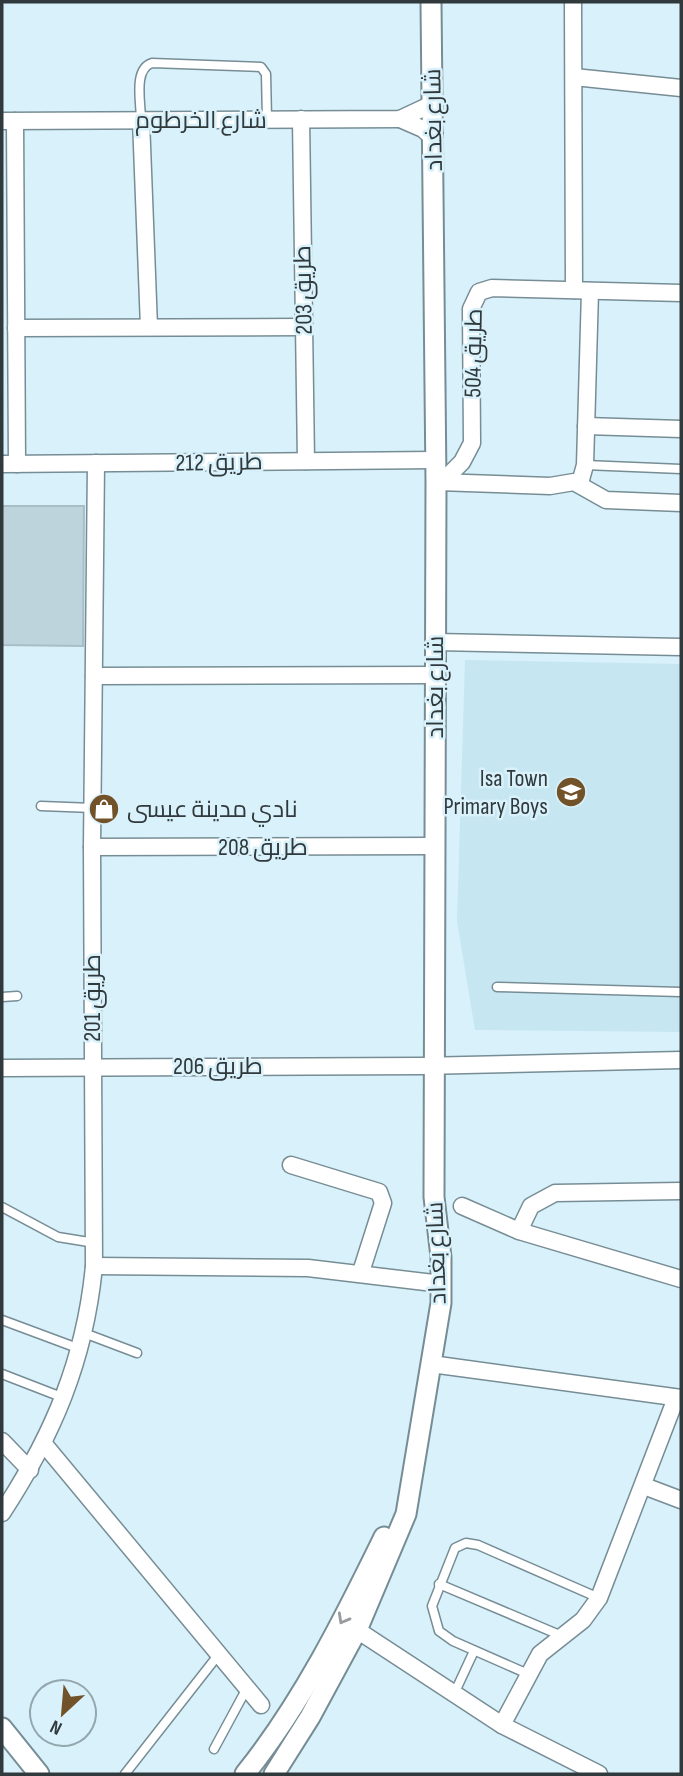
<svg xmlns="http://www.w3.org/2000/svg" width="683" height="1776" font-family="'Sofia Sans Condensed',Cairo,sans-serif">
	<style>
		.built { fill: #c6e6f2 }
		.building { fill: #bdd4dd; stroke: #a7bec6; stroke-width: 2 }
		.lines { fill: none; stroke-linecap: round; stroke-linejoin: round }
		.service-casing { stroke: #778d95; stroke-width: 11 }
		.minor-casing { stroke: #778d95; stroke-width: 19 }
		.tertiary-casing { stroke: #778d95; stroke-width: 23 }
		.service { stroke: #fff; stroke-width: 8 }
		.minor { stroke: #fff; stroke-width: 16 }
		.tertiary { stroke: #fff; stroke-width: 19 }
		.oneway { stroke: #989c9e }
		.labels { text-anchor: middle; stroke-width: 5; stroke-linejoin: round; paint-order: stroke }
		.street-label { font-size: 24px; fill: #30393c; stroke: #d9f1fa }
		.poi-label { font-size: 24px; fill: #30393c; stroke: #d9f1fa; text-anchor: end }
	</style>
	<rect width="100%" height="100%" fill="#d9f1fa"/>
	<path class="built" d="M465,660L681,664V1032L475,1030L457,921Z"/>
	<path class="building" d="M2,506H84L83,646L2,645Z"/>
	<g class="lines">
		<g class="service-casing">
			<g id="service">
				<path d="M141,120C141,103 133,69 152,63L261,67L266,74L267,119"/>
				<path d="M585,465L681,469"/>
				<path d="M41,806L93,808"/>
				<path d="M497,987L681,992"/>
				<path d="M2,997L17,996"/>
				<path d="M2,1207L58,1237L95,1243"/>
				<path d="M2,1320L80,1349"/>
				<path d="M84,1333L137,1353"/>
				<path d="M2,1374L64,1398"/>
				<path d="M439,1584L562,1636"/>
				<path d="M528,1674L453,1641L439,1631L432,1606L455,1548L466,1543L478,1545L599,1598"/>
				<path d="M454,1694L474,1651"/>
				<path d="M214,1749L247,1688"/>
				<path d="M125,1774L219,1654"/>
			</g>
		</g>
		<g class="minor-casing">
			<g id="minor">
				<path d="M573,2L574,290"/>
				<path d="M574,77L681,88"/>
				<path d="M301,119L306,461"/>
				<path d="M400,119L423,129L433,138"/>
				<path d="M141,120L149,327"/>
				<path d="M2,121L400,119L432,104"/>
				<path d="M15,121L17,464"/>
				<path d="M16,328L304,327"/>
				<path d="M586,426L681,429"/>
				<path d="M2,464L435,460"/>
				<path d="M438,482L550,486L574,482L606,500L681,503"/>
				<path d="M442,482L462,462L472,443L471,309L479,292L492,288L681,293"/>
				<path d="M580,483L585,465L590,291"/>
				<path d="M435,642L681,647"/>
				<path d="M94,676L435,675"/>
				<path d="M92,847L434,846"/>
				<path d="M2,1068L421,1066L681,1060"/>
				<path d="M291,1165L379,1192L383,1203L361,1272"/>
				<path d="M462,1206L519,1231L681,1279"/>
				<path d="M519,1231L531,1206L555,1193L681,1191"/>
				<path d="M94,1266L308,1268L442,1284"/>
				<path d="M431,1364L681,1398"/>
				<path d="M2,1441L30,1470"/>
				<path d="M44,1444L261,1705"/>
				<path d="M644,1486L681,1500"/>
				<path d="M2,1513C53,1435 85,1360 94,1266L92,847L96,463"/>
				<path d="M357,1630L502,1725L599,1774"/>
				<path d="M502,1725L540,1654L583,1620L599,1598L676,1398"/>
			</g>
		</g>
		<g class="tertiary-casing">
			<g id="tertiary">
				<path d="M2,1728L39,1774"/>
				<path d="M245,1774C302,1703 344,1619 384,1537"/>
				<path d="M274,1774L310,1717L357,1630L406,1514L441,1303V1257L434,1197L436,482L431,2"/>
			</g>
		</g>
		<use href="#service" class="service"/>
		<use href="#minor" class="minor"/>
		<use href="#tertiary" class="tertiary"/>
	</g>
	<defs><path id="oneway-chevron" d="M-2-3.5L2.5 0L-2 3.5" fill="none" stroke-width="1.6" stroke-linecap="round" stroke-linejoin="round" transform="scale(1.75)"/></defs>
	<use class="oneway" href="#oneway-chevron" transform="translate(343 1619) rotate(119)"/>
	<defs>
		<g id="school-disc" transform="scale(1.575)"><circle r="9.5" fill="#725228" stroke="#d9f1fa"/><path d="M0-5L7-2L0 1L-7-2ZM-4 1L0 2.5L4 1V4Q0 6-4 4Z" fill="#fff"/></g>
		<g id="shop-disc" transform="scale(1.575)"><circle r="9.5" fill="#725228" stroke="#d9f1fa"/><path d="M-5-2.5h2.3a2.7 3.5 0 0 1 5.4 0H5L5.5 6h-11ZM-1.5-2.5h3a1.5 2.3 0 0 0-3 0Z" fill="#fff"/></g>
	</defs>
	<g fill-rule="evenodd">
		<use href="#school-disc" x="571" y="792"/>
		<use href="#shop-disc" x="104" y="809"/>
	</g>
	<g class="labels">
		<g class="street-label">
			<text x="201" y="128">شارع الخرطوم</text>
			<text transform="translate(433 120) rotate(-91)" y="8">شارع بغداد</text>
			<text transform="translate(303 290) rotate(-91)" y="8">طريق 203</text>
			<text transform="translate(473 353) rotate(-89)" y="8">طريق 504</text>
			<text transform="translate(219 462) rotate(-1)" y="8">طريق 212</text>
			<text transform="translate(435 687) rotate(-90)" y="8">شارع بغداد</text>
			<text x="263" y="855">طريق 208</text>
			<text transform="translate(92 998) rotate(-90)" y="8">طريق 201</text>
			<text x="218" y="1074">طريق 206</text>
			<text transform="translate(436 1253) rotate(-92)" y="8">شارع بغداد</text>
		</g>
		<g class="poi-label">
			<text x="548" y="786">Isa Town<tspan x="548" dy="28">Primary Boys</tspan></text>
			<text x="127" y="817" text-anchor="start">نادي مدينة عيسى</text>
		</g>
	</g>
	<rect width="683" height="1776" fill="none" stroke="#30393c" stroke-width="7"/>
	<g transform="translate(63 1713) rotate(206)"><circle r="33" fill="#d9f1fa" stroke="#95a7ae" stroke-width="2"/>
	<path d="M0-5L12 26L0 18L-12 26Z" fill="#725228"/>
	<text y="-10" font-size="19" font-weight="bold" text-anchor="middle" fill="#30393c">N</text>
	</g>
</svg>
